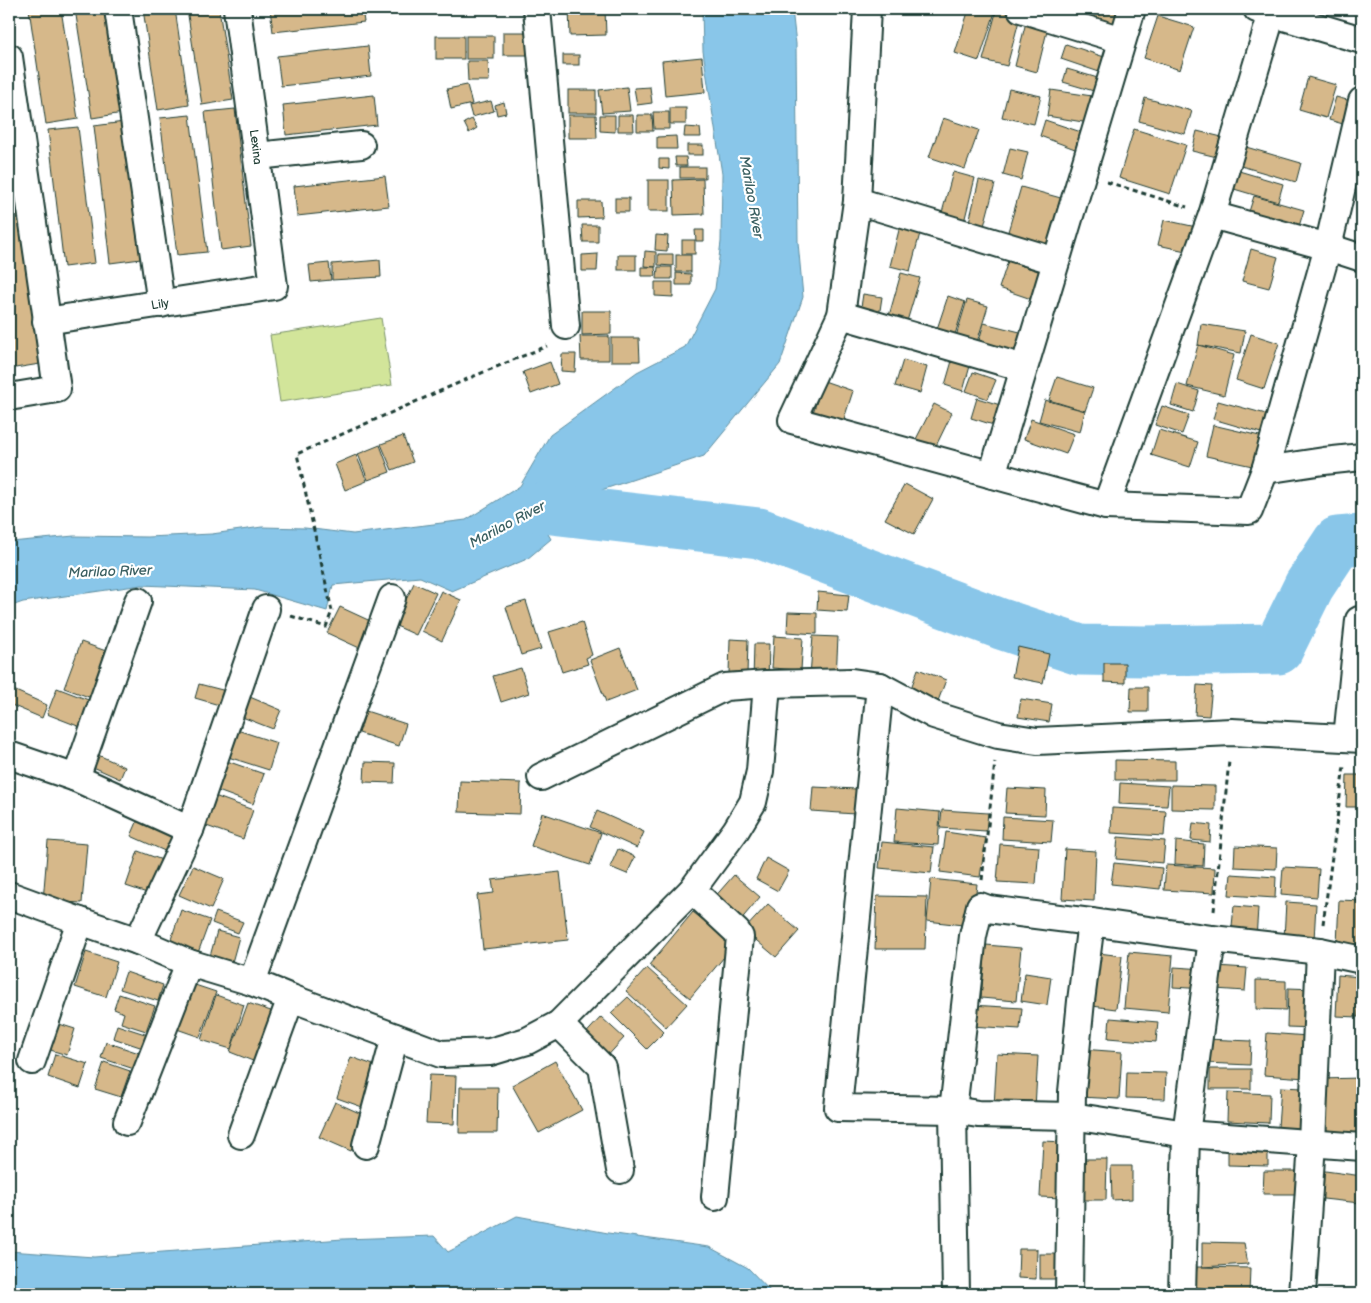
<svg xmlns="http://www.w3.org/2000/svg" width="1371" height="1303" font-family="'Balsamiq Sans',sans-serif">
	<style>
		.green { fill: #d2e59a; stroke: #789167 }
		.water { fill: #89c6e9; stroke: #5f8fa1 }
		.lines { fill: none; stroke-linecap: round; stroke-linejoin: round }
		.river { stroke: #89c6e9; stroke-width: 51 }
		.building { fill: #d6b88a; stroke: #1f3d34 }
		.minor-casing { stroke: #1f3d34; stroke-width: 30 }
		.path { stroke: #1f3d34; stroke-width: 3; stroke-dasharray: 5 4; stroke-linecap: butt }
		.minor { stroke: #fff; stroke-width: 26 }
		.labels { text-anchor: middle; stroke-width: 4.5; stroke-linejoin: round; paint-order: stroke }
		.street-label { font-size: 12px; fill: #1f3d34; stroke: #fff }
		.water-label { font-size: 14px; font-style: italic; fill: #3a5f61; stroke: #fff }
	</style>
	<rect width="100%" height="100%" fill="#fff"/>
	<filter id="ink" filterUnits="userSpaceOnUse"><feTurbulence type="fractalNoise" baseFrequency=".02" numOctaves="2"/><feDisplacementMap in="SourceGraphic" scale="10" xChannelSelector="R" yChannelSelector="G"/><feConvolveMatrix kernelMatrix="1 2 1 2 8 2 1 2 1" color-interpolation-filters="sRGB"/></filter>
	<g filter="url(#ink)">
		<path class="green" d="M381,318L392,385L280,402L270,335Z"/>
		<g class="water">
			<path d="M702,9H792L796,44L798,242L803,297L780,364L704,456L535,512L551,539L527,559L452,591L420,577L333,585L327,611L255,590L142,585L23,602L9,607V543L11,542L74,536L147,537L212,534L262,527L305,528L353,534L466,520L520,486L550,435L637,372L685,347L715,289L721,242L722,174L703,51Z"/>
			<path d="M517,1216L608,1233L709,1247L748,1268L773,1294H9V1251L94,1257L343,1239L434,1236L448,1252Z"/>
		</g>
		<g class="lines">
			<path class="river" d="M543,508L759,533L1001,624L1080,650L1144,651L1278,649L1309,586L1338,542L1362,540"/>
		</g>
		<g class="building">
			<path d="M29,9H61L78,119L46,124Z"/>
			<path d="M75,9H107L123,113L92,118Z"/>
			<path d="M143,9H175L189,105L158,110Z"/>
			<path d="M187,9H219L233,100L202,105Z"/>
			<path d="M270,9H362L364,22L273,32Z"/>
			<path d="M569,9H605L606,35L570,36Z"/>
			<rect x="648" y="9" width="28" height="4"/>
			<path d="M969,9H996L979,61L955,53Z"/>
			<path d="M997,9H1005L1021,13L1007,66L983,60Z"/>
			<path d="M1072,9H1122L1113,34L1068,18Z"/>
			<path d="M1158,16L1194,27L1180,70L1144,58Z"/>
			<path d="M1026,22L1048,27L1037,72L1015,66Z"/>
			<path d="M503,32H531L532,55H503Z"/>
			<rect x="436" y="36" width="28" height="23"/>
			<rect x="466" y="36" width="28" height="23"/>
			<path d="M1066,44L1113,60L1108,75L1061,59Z"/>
			<path d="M368,46L371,76L281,86L277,56Z"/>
			<rect x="563" y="55" width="16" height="10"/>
			<path d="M702,57L705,92L665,96L662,61Z"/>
			<path d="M467,61H488L489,81H468Z"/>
			<path d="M1067,69L1108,81L1104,94L1063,82Z"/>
			<path d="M1308,77L1336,85L1326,118L1299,110Z"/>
			<path d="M467,85L472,104L451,109L447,89Z"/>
			<path d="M627,87L630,111L602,113L599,90Z"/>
			<path d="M650,87L652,103L637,105L634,88Z"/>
			<path d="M1009,89L1041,96L1034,124L1002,117Z"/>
			<rect x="568" y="90" width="28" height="23"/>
			<path d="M1051,90L1099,97L1095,124L1047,116Z"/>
			<path d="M374,95L377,125L286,135L283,105Z"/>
			<path d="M1336,97L1358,103L1350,126L1329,120Z"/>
			<path d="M1145,98L1192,111L1185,134L1139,121Z"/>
			<path d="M491,101L494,111L472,117L469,106Z"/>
			<path d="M504,102L506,113L497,115L495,105Z"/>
			<rect x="670" y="108" width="16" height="16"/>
			<path d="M235,109L251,246L221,250L205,112Z"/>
			<path d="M653,112H669V129H654Z"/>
			<path d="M190,115L207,252L177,255L160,118Z"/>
			<path d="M568,115H596L597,138H568Z"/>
			<path d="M600,115H615V132L600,131Z"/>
			<path d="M618,115H633L634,131H618Z"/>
			<path d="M637,115H652L653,131H637Z"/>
			<path d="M943,118L979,130L965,169L929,157Z"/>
			<path d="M472,119L477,128L469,133L464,123Z"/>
			<path d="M1045,120L1090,135L1083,152L1040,136Z"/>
			<path d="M124,122L141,259L110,263L94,126Z"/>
			<path d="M78,127L95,263L64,267L48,130Z"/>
			<path d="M685,127L700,128L701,137H684Z"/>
			<path d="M1134,129L1186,145L1170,194L1119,178Z"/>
			<path d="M1197,131L1222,137L1217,157L1192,151Z"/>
			<path d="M676,136L677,149H657V137Z"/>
			<rect x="687" y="145" width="16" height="10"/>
			<path d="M1246,147L1301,163L1296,182L1241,166Z"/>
			<path d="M1010,148L1028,152L1021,180L1003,175Z"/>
			<path d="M675,157H686L687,166H676Z"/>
			<path d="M659,159H669V169L659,168Z"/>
			<rect x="680" y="167" width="25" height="11"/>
			<path d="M1239,171L1283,184L1278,202L1234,189Z"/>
			<path d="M953,172L975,178L963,226L940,220Z"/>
			<path d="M385,176L389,206L297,216L294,186Z"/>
			<path d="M703,179L704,214L674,215L673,180Z"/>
			<rect x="648" y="180" width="21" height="31"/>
			<path d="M979,180L995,184L984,226L969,222Z"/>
			<path d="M13,184L40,364L9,369V185Z"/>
			<path d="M1021,187L1068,200L1054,249L1007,235Z"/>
			<path d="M1254,196L1304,210L1296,236L1246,221Z"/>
			<rect x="615" y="198" width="14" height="14"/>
			<path d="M578,201H601L602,217L578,218Z"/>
			<path d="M902,218L923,222L910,271L890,266Z"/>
			<path d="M1164,220L1201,228L1195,253L1158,245Z"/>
			<path d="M582,225H598V242H583Z"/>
			<path d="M695,230H704V241H696Z"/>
			<path d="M656,235L668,236L667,251L655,250Z"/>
			<rect x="682" y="240" width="13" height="14"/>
			<path d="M1251,249L1278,257L1269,288L1242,281Z"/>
			<path d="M645,251L656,252V267L644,266Z"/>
			<path d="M598,254L597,271H582V255Z"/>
			<path d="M658,254H673V266L658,265Z"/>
			<rect x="618" y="255" width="18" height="15"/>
			<rect x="676" y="255" width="15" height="17"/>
			<path d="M380,260L381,277L332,280V264Z"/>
			<path d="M1008,261L1050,275L1040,302L999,288Z"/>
			<path d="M329,263L331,280L311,282L309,265Z"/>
			<path d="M641,267H655L656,276H641Z"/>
			<path d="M658,267H672V279H657Z"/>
			<path d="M676,273L691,274V285H676Z"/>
			<path d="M901,273L920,278L905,328L887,323Z"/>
			<path d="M655,282H673V297L655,296Z"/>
			<path d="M863,294L882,297L879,317L860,314Z"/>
			<path d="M948,296L965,302L953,341L935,335Z"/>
			<path d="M967,300L988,306L974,352L953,346Z"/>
			<path d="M582,311H611V334L582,335Z"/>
			<path d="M984,323L1032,335L1025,363L976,351Z"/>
			<path d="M1201,324L1245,331L1241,353L1198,345Z"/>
			<path d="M1251,334L1279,343L1264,389L1236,380Z"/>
			<path d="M580,336H609V360H581Z"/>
			<path d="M611,338H639L640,361H611Z"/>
			<path d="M1198,345L1234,355L1224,395L1187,386Z"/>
			<path d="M562,354H576L575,372L561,371Z"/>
			<path d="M903,360L927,367L920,393L895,386Z"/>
			<path d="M952,361L970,366L963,391L945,385Z"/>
			<path d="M550,362L558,384L531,394L523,372Z"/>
			<path d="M973,372L996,380L988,399L966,391Z"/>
			<path d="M1057,377L1093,388L1085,411L1049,400Z"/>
			<path d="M824,381L853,391L842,425L812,415Z"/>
			<path d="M1177,384L1199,391L1193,412L1171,405Z"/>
			<path d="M977,398L1007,407L1000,427L971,418Z"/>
			<path d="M1045,400L1085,411L1080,432L1039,421Z"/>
			<path d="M1218,401L1266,414L1261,433L1213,419Z"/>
			<path d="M934,404L952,413L933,452L914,443Z"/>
			<path d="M1162,406L1189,415L1182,434L1155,425Z"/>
			<path d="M1031,419L1074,434L1066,454L1024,439Z"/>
			<path d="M1213,425L1264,437L1257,467L1206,456Z"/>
			<path d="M1159,430L1198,442L1190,467L1151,455Z"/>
			<path d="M403,436L413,462L392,470L381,444Z"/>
			<path d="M380,445L390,472L368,480L358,454Z"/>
			<path d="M356,455L367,481L345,490L335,464Z"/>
			<path d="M905,484L933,499L914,534L885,519Z"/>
			<path d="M414,583L436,593L416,635L394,625Z"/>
			<path d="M441,591L461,600L442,641L422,631Z"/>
			<path d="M818,592L849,595L847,612L817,610Z"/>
			<path d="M526,601L541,649L521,655L506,607Z"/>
			<path d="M340,607L379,625L366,651L327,633Z"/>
			<path d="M788,612L817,613V634L787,632Z"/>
			<path d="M582,622L592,655L586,658L588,664L562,672L549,632Z"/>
			<path d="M774,636L803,638L801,670L772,668Z"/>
			<path d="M813,636L838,637L836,678L810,676Z"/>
			<path d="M730,639L748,640L747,675L729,674Z"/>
			<path d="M81,642L117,655L100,701L64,688Z"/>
			<path d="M754,644H769L768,681L753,680Z"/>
			<path d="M1018,647L1049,654L1043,683L1012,677Z"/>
			<path d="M620,648L637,690L606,702L590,660Z"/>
			<path d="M1104,663H1125V683L1104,682Z"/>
			<path d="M521,668L529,693L501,702L493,676Z"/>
			<path d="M918,669L946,680L938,701L910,691Z"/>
			<path d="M199,684L230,692L226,707L195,698Z"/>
			<path d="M1197,685L1212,686L1209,716L1195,715Z"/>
			<path d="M1131,687H1148V712H1130Z"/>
			<path d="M9,688L47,705L42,718L9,704Z"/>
			<path d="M57,688L99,704L88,730L47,714Z"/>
			<path d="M245,695L281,710L273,729L237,715Z"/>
			<path d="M1021,699L1052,704L1049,722L1018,717Z"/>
			<path d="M366,711L406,724L399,746L359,733Z"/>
			<path d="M234,729L277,743L269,770L225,756Z"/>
			<path d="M96,754L125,767L120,779L91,766Z"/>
			<path d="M221,759L264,774L253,804L210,788Z"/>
			<path d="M1115,760L1175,761V780H1115Z"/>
			<path d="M365,762L395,763L394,783L364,782Z"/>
			<path d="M1347,775H1362V807H1346Z"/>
			<path d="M460,781L521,783L520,814L459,812Z"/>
			<path d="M1120,783L1169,786L1167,806L1119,804Z"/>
			<path d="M1171,785L1215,786V810L1171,809Z"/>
			<path d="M813,787L857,789L855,814L811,811Z"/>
			<path d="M1007,788L1046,790L1045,815L1005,813Z"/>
			<path d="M209,794L253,810L243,839L198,823Z"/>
			<path d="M897,808L940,812L938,845L894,842Z"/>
			<path d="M1112,808L1166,811L1164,836L1111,833Z"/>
			<path d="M942,810L988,813L986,831L940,828Z"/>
			<path d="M597,811L644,832L637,848L590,827Z"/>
			<path d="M141,813L177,829L167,852L131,836Z"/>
			<path d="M542,813L601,833L590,865L531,846Z"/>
			<path d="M1003,817L1053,820L1051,842L1002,839Z"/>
			<path d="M1193,823L1211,825L1210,842L1191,840Z"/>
			<path d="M946,832L986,838L980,877L940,872Z"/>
			<path d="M1118,837L1165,841L1163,863L1116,859Z"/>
			<path d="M48,841L87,844L82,903L43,901Z"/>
			<path d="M1176,841L1204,844L1203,866L1175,864Z"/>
			<path d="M882,842L934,847L931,873L879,868Z"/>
			<path d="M1000,844L1039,847L1036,884L997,882Z"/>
			<path d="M1235,846L1277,848L1276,869L1234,867Z"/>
			<path d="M618,849L635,857L627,874L610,867Z"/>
			<path d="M1065,849L1096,851L1094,901L1062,899Z"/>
			<path d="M138,851L162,860L150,894L126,886Z"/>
			<path d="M766,858L789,871L778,891L756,879Z"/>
			<path d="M1114,863L1162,868L1160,889L1111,884Z"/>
			<path d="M1166,865L1215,868L1214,893L1164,890Z"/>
			<path d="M193,866L224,879L211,909L179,895Z"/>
			<path d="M1283,867L1319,869L1317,897L1281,894Z"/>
			<path d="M560,872L568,940L483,949L477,895L494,893L492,880Z"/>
			<path d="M1231,874L1276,877L1275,898L1229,895Z"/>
			<path d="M734,875L760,897L739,922L713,899Z"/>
			<path d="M931,879L977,884L972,926L927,921Z"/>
			<path d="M877,896L927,897L925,949H875Z"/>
			<path d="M1339,900L1362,901V946L1337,945Z"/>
			<path d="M1286,902L1316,904L1314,940L1284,938Z"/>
			<path d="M768,904L799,931L776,957L744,930Z"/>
			<path d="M1234,906L1258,908L1256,939L1231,936Z"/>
			<path d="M181,910L210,920L195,961L167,951Z"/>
			<path d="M216,912L243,922L238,933L212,923Z"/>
			<path d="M693,912L734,945L690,998L649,965Z"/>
			<path d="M217,931L239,937L231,966L209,960Z"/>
			<path d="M986,945L1021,948L1016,1001L981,998Z"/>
			<path d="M86,952L117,962L106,997L75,987Z"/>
			<path d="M1091,952L1122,956L1116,1009L1084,1005Z"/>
			<path d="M1129,952L1173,956L1168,1012L1124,1008Z"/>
			<path d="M1216,966L1247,968L1245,991L1215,989Z"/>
			<path d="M1174,967L1205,969L1204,989L1173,987Z"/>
			<path d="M647,968L687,1004L666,1027L626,991Z"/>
			<path d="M126,972L163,985L158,1001L120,989Z"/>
			<path d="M1025,973L1051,977L1047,1005L1021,1001Z"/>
			<path d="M1338,975L1361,977L1358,1017L1336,1016Z"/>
			<path d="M1256,980L1286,981V1010L1256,1009Z"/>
			<path d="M186,982L216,992L200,1037L171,1027Z"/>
			<path d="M1288,988L1315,989V1028L1287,1027Z"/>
			<path d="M119,994L155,1006L146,1031L121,1023L124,1013L114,1009Z"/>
			<path d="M216,995L244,1005L231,1049L201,1040Z"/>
			<path d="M628,997L664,1032L647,1049L611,1013Z"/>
			<path d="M248,1003L282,1015L263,1065L230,1052Z"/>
			<path d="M971,1005L1022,1008L1020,1029L970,1026Z"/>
			<path d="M601,1017L624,1038L603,1061L580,1040Z"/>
			<path d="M1110,1018L1158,1022L1156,1042L1108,1038Z"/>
			<path d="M56,1023L75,1029L67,1055L47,1049Z"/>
			<path d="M117,1025L148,1035L143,1048L113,1038Z"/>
			<path d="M1267,1033L1308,1036L1305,1078L1264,1075Z"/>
			<path d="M1206,1039L1251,1041L1250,1065L1205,1063Z"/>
			<path d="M106,1042L148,1056L143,1072L101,1058Z"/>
			<path d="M1081,1049L1122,1052L1119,1099L1079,1097Z"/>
			<path d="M55,1054L88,1064L80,1088L48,1077Z"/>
			<path d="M997,1054L1038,1056L1035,1108L994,1106Z"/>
			<path d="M351,1057L382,1068L368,1109L337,1098Z"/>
			<path d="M555,1061L582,1110L539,1133L512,1085Z"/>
			<path d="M104,1062L130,1071L121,1097L95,1089Z"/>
			<rect x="1210" y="1069" width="41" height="20"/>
			<path d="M1127,1072L1166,1073L1165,1099L1126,1098Z"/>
			<path d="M429,1075L456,1076L454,1124L426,1123Z"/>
			<path d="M1362,1078V1137H1319V1079Z"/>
			<path d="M460,1087H498L497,1133H459Z"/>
			<path d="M1281,1087L1303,1088L1298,1142L1277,1140Z"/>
			<path d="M1228,1092L1270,1094L1269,1123L1227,1121Z"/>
			<path d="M335,1102L366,1116L351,1151L319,1137Z"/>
			<path d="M1043,1141L1065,1142L1062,1198L1040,1197Z"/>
			<path d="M1228,1147L1268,1148V1166L1228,1165Z"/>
			<path d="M1082,1159H1107L1106,1200H1082Z"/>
			<path d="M1111,1166H1132V1199L1112,1200Z"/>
			<path d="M1318,1170L1362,1176L1360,1203L1314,1198Z"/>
			<path d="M1264,1171H1304L1303,1194H1263Z"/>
			<path d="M1202,1242L1244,1243L1248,1264L1202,1267Z"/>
			<path d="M1019,1249H1037L1036,1279L1018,1278Z"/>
			<rect x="1040" y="1254" width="28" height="25"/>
			<path d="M1197,1267L1250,1268L1249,1294H1238L1195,1287Z"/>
			<path d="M1346,1291V1294H1306V1293Z"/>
		</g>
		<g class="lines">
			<g class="minor-casing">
				<g id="minor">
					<path d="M118,9L161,304"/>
					<path d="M537,9L566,326"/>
					<path d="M867,9L857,201L841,315L792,420L1106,506L1249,511L1265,470L1328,247L1362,101"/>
					<path d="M1021,9L1122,40"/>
					<path d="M1257,9L1362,40"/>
					<path d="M9,57L57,389L9,397"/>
					<path d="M257,156L361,145"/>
					<path d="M857,201L1056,261"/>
					<path d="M1212,215L1328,247L1362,258"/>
					<path d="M841,315L1024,368"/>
					<path d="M46,321L274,286L237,9"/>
					<path d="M1265,470L1324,461L1362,457"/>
					<path d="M992,475L1132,9"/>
					<path d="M1106,506L1212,215L1272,13"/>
					<path d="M880,686L838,1108L953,1110L978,1114L1072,1116L1186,1134L1362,1147"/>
					<path d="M1347,738L1359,620"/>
					<path d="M9,755L76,778L190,830"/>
					<path d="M541,777L725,687L767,684L852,682L880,686L934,715L998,735L1037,741L1232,732L1362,739"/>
					<path d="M76,778L138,601"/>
					<path d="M692,890L737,932L740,937L715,1197"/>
					<path d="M9,895L80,921L138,941L189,963L252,982L291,998L441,1054L490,1052L527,1041L559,1024L692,890L736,830L753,802L760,771L767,684"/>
					<path d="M138,941L190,830L266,609"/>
					<path d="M252,982L392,598"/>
					<path d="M559,1024L602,1067L620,1170"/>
					<path d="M32,1061L80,921"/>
					<path d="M127,1122L189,963"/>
					<path d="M241,1135L291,998"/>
					<path d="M366,1145L395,1037"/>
					<path d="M956,1294L953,1110L973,936L980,906L988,909L1091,922L1212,939L1320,951L1362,960"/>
					<path d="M1069,1294L1072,1092L1081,1001L1091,922"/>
					<path d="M1182,1294L1186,1134L1212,939"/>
					<path d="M1302,1294L1312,1143L1320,951"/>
				</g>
			</g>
			<g class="path">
				<path d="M1107,182L1187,207"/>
				<path d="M291,616L326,627L332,611L297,454L472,377L547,346"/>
				<path d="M982,880L995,762"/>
				<path d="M1214,911L1229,761"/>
				<path d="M1323,924L1344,766"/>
			</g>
			<use href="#minor" class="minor"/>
		</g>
	</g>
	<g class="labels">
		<g class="street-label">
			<text transform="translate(256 147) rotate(83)" y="4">Lexina</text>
			<text transform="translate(160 304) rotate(-9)" y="4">Lily</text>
		</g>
		<g class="water-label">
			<text transform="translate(752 197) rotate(80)" y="5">Marilao River</text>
			<text transform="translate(507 524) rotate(-28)" y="5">Marilao River</text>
			<text transform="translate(110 571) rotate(-2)" y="5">Marilao River</text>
		</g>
	</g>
	<rect width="1371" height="1303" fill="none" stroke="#fff" stroke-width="30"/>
	<rect x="15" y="15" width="1341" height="1273" fill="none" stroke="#1f3d34" stroke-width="2" filter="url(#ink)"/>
</svg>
